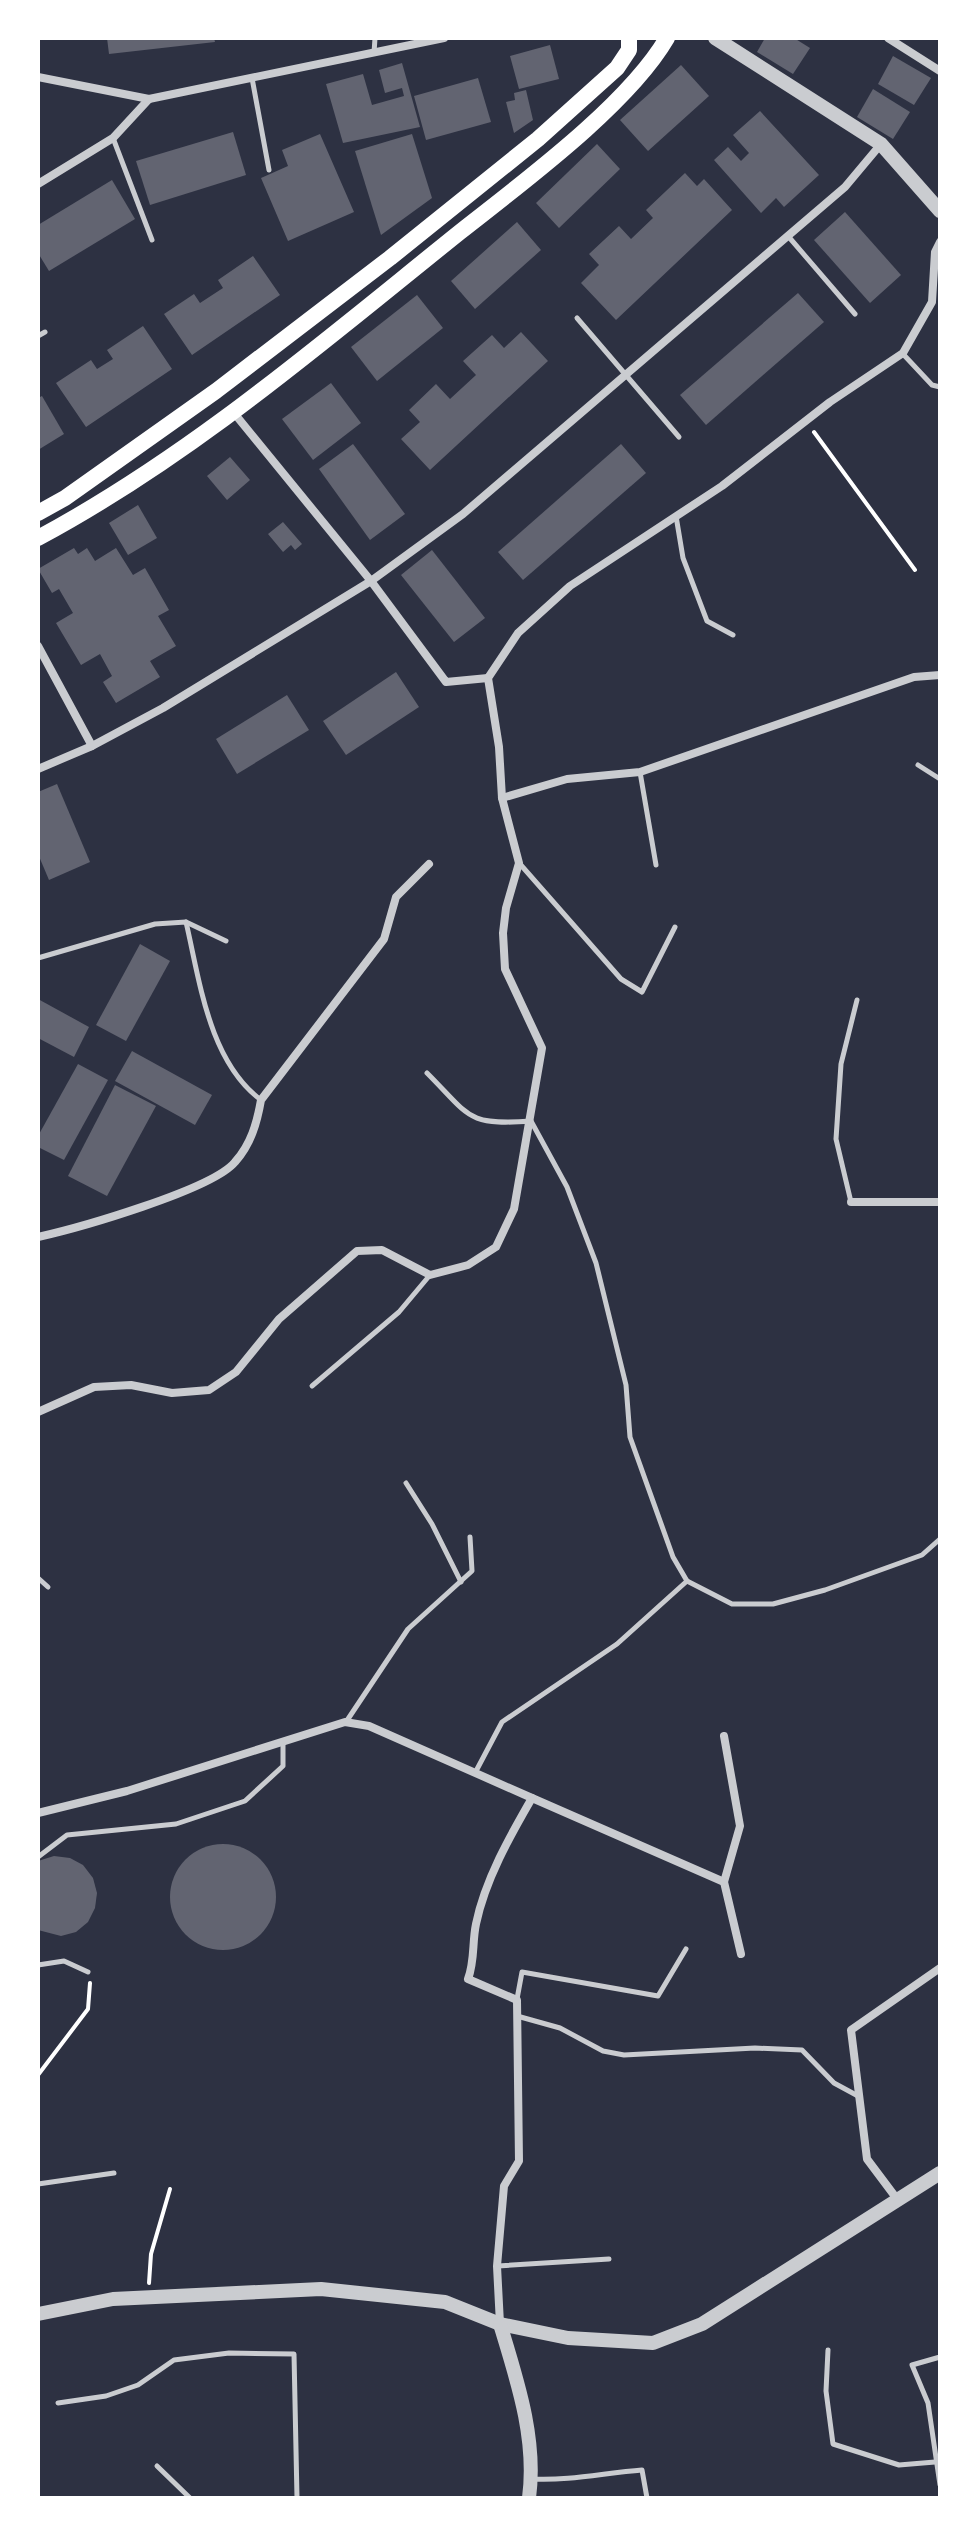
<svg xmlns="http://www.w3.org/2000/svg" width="978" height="2536" font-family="Rubik,sans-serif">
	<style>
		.building { fill: #626471 }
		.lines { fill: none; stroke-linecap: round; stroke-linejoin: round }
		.path { stroke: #fff; stroke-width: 4 }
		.service { stroke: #caccd0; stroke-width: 5 }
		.minor { stroke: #caccd0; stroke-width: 8 }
		.tertiary { stroke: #caccd0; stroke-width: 14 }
		.primary { stroke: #fff; stroke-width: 16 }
	</style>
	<rect width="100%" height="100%" fill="#2d3142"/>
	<g class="building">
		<path d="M107,38H214L215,42L109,54Z"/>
		<path d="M765,38H794L810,48L793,74L757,52Z"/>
		<path d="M550,45L559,79L519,89L510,56Z"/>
		<path d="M893,56L931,78L914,105L878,84Z"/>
		<path d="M402,63L420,127L343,143L326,84L363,74L372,105L404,96L402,88L385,93L379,70Z"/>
		<path d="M681,65L709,96L648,151L620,120Z"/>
		<path d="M478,78L491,122L426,140L414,96Z"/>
		<path d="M873,89L910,112L893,139L857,117Z"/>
		<path d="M526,90L533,120L514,133L506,102L515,100L514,93Z"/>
		<path d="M760,111L819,175L784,207L776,198L761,213L714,160L728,147L741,161L749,153L733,135Z"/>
		<path d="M233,132L246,175L150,205L136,161Z"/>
		<path d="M320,134L354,212L288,241L261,178L288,166L282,150Z"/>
		<path d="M412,134L432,198L381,235L355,151Z"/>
		<path d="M597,144L620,169L559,228L536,203Z"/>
		<path d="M685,173L697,186L704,179L732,210L616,320L581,283L599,265L589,254L619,226L631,239L653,218L646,210Z"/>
		<path d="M112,180L135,219L49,271L38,253V225Z"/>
		<path d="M845,212L901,275L870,303L814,240Z"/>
		<path d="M517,222L541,250L475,309L451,281Z"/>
		<path d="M253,256L280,295L192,355L164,314L194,294L200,303L223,288L218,280Z"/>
		<path d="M798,293L824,322L706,425L680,395Z"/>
		<path d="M417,295L443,328L377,381L351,347Z"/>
		<path d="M143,326L172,369L86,427L56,383L91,360L97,369L113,359L107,350Z"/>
		<path d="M521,332L548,361L430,470L401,439L420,422L409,410L436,384L450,399L476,375L463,361L492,335L504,348Z"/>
		<path d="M331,383L361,423L313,460L282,419Z"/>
		<path d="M42,396L64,434L38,450V398Z"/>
		<path d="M353,444L405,514L370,540L319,469Z"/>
		<path d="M621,444L646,473L523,580L498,552Z"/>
		<path d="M230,457L250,480L227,500L207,476Z"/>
		<path d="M138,505L157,538L128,555L109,523Z"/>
		<path d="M283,522L302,544L295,550L291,545L283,552L268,534Z"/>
		<path d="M74,548L78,554L87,548L95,561L116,548L133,575L145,568L169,610L158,616L176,646L150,661L160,677L116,703L103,682L112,676L100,654L81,665L56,623L73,613L59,589L52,593L38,569Z"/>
		<path d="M432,550L485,618L454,642L401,575Z"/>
		<path d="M396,672L419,707L346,755L323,721Z"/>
		<path d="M287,695L309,730L237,774L216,739Z"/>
		<path d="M57,784L90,862L49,880L38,854V792Z"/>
		<path d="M140,944L170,961L126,1041L96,1025Z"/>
		<path d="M38,999L89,1027L74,1057L38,1038Z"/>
		<path d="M132,1051L212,1095L195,1125L115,1081Z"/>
		<path d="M78,1064L108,1080L64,1160L38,1147V1136Z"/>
		<path d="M115,1085L156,1106L107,1196L68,1176Z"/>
		<circle cx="223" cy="1897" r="53"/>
		<path d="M54,1856L70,1858L83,1865L93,1878L97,1893L95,1908L88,1922L76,1932L61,1936L38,1930V1861Z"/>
	</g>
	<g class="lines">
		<g class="path">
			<path d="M814,432L915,570"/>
			<path d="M38,2075L88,2009L90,1983"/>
			<path d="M149,2283L151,2254L170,2189"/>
		</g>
		<g class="service">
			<path d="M374,53L375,38"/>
			<path d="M252,78L269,170"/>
			<path d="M113,138L152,240"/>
			<path d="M788,236L855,314"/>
			<path d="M577,318L679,437"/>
			<path d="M38,336L45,332"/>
			<path d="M903,354L932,385L940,387"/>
			<path d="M676,516L683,558L707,621L733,635"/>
			<path d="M918,765L940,779"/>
			<path d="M640,772L656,865"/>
			<path d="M520,864L621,979L642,992L675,927"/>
			<path d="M186,922C200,982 209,1061 261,1100"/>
			<path d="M38,958L155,924L186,922L226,941"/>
			<path d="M427,1073C470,1116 466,1126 531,1121L567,1187L596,1263L626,1385L630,1437L673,1557L687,1581L732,1604H773L825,1590L922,1555L940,1539"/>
			<path d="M851,1202L836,1139L841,1064L857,1000"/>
			<path d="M312,1386L399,1312L430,1275"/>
			<path d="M406,1483L432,1524L461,1582"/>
			<path d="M38,1578L48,1587"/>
			<path d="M346,1722L408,1629L472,1571L470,1537"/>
			<path d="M475,1773L502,1722L617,1644L687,1581"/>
			<path d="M38,1857L67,1835L176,1824L245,1801L283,1766V1742"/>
			<path d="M38,1965L64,1961L88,1972"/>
			<path d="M517,1999L522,1972L658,1996L686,1949"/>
			<path d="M517,2016L560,2028L603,2051L624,2055L755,2048L802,2050L834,2083L858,2096"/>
			<path d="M38,2184L114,2173"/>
			<path d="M498,2266L609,2259"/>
			<path d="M828,2350L826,2391L833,2444L899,2465L935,2462"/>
			<path d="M940,2357L912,2365L928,2403L940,2485"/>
			<path d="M58,2403L106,2396L138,2385L174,2360L229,2353L294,2354L297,2498"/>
			<path d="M157,2466L190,2498"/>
			<path d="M532,2479C569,2481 604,2473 642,2470L647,2498"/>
		</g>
		<g class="minor">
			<path d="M888,38L940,71"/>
			<path d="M38,77L149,99"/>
			<path d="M38,184L113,138L149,99L444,38"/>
			<path d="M234,413L371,581L446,682L488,678"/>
			<path d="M38,646L92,746"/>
			<path d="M38,769L92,746L163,708L371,581L463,514L845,187L881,144"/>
			<path d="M502,798L567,779L640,772L914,677L940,675"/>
			<path d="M851,1202H940"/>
			<path d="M38,1237C78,1228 212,1190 235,1162C251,1144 257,1123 261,1100L384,939L396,897L429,864"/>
			<path d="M38,1412L94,1387L131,1385L172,1393L209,1390L236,1372L279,1319L357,1251L382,1250L430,1275L468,1265L496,1247L514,1209L542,1048L505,969L503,933L506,908L519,863L502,798L499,747L488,678L518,633L570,586L722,486L830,402L903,353L932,302L935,252L940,242"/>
			<path d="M532,1798L724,1882L741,1954"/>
			<path d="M38,1813L127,1791L345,1722L369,1726L532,1798C510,1836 485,1880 476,1924C472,1943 475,1960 468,1979L517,2000L519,2161L504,2186L497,2266L500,2324"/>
			<path d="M724,1882L740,1826L724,1736"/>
			<path d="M897,2199L867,2159L851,2030L940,1968"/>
		</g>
		<g class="tertiary">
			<path d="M715,38L881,144L940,211"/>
			<path d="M38,2314L113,2299L321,2289L445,2302L500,2324L568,2338L653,2343L702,2324L940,2173"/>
			<path d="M500,2324C517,2380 537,2439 529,2498"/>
		</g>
		<g class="primary">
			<path d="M38,513L65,498L216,391L390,258L538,139L617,68L629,50V38"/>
			<path d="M38,538C191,456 324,341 460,232C522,183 628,105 667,38"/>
		</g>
	</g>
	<rect width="978" height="2536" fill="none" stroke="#ffffff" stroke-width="80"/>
</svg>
